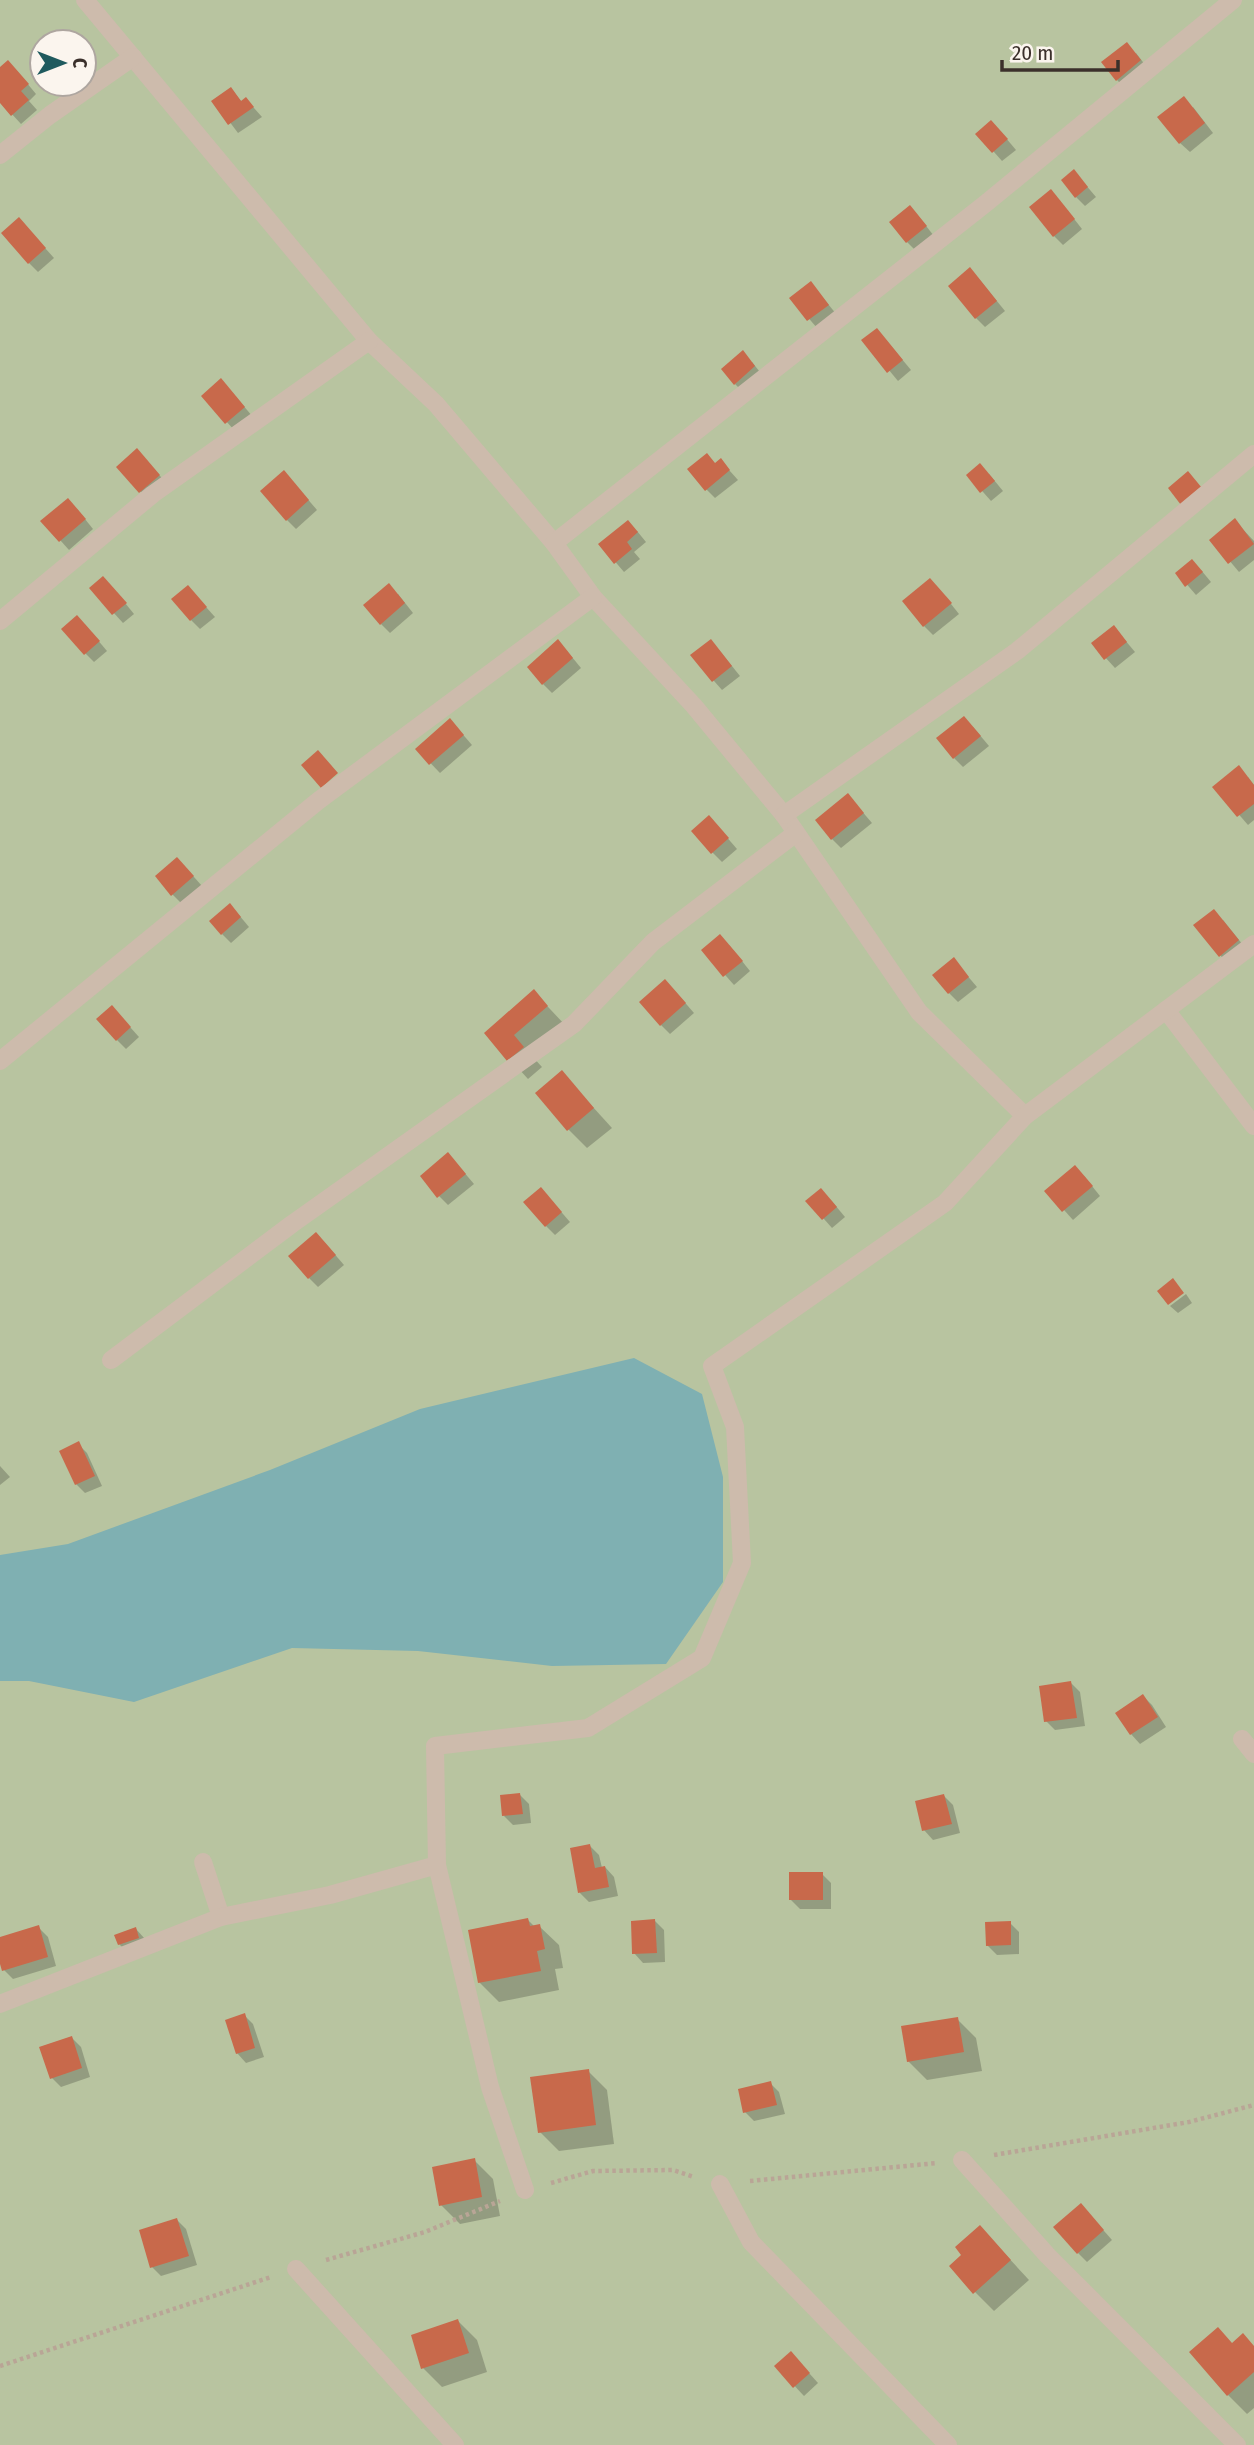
<svg xmlns="http://www.w3.org/2000/svg" width="1254" height="2445" font-family="'Fira Sans Condensed',sans-serif">
	<style>
		.green { fill: #b8c4a0; fill-rule: evenodd }
		.water { fill: #7fb0b2 }
		.shadow { fill: #0003 }
		.building { fill: #c8694b }
		.lines { fill: none; stroke-linecap: round; stroke-linejoin: round }
		.path { stroke: #b9a596; stroke-width: 4.5; stroke-dasharray: 3.5 3.5; stroke-linecap: butt }
		.service { stroke: #cdbbac; stroke-width: 18 }
	</style>
	<rect width="100%" height="100%" fill="#f4ebe1"/>
	<path class="green" d="M0,0H1254V2445H0ZM42,42H84V84H42Z"/>
	<path class="water" d="M634,1358L702,1394L723,1477V1582L666,1664L552,1666L418,1651L292,1648L134,1702L29,1681H0V1555L68,1544L270,1470L420,1409Z"/>
	<g class="shadow">
		<path d="M1136,53L1149,70L1126,89L1117,80Z"/>
		<path d="M0,69L17,71L36,94L29,101L37,110L21,124L0,101Z"/>
		<path d="M231,89L242,102L246,99L262,117L238,133L214,101Z"/>
		<path d="M1193,107L1213,133L1190,152L1180,143Z"/>
		<path d="M1000,131L1016,150L1002,161L978,134Z"/>
		<path d="M1074,171L1096,197L1085,206L1076,197Z"/>
		<path d="M1060,201L1082,229L1063,245L1054,236Z"/>
		<path d="M919,217L934,236L916,251L907,242Z"/>
		<path d="M28,229L54,258L38,272L29,263Z"/>
		<path d="M979,279L1005,311L985,327L976,318Z"/>
		<path d="M811,283L837,315L818,329L791,298Z"/>
		<path d="M864,340H886L911,370L898,381Z"/>
		<path d="M752,362L763,376L744,393L735,384Z"/>
		<path d="M230,390L253,417L236,432L203,396Z"/>
		<path d="M146,460L168,485L149,501L118,467Z"/>
		<path d="M721,461L738,480L715,498L706,489L716,465Z"/>
		<path d="M989,474L1003,491L991,501L968,475Z"/>
		<path d="M293,482L317,510L296,529L287,520Z"/>
		<path d="M77,509L93,529L69,550L43,521Z"/>
		<path d="M1235,521L1254,541V560L1239,572L1212,540Z"/>
		<path d="M637,531L646,542L634,552L640,559L624,572L600,544Z"/>
		<path d="M1201,570L1211,582L1196,595L1177,573Z"/>
		<path d="M112,587L134,614L123,623L91,588Z"/>
		<path d="M939,589L959,614L933,635L924,626Z"/>
		<path d="M398,594L413,613L390,633L381,624Z"/>
		<path d="M197,597L215,617L200,629L191,620Z"/>
		<path d="M86,626L107,651L94,662L85,653Z"/>
		<path d="M1114,627L1135,652L1115,668L1093,644Z"/>
		<path d="M719,650L740,676L722,690L692,656Z"/>
		<path d="M567,651L581,668L552,693L543,684Z"/>
		<path d="M973,727L989,746L963,767L954,758Z"/>
		<path d="M459,730L472,745L440,773L417,749Z"/>
		<path d="M1248,777L1254,785V820L1248,825L1215,787Z"/>
		<path d="M848,795L872,823L841,848L832,839Z"/>
		<path d="M718,827L737,849L722,862L712,852Z"/>
		<path d="M186,868L202,886L181,903L172,894Z"/>
		<path d="M239,915L249,927L231,943L222,934Z"/>
		<path d="M1223,920L1247,950L1229,965L1220,955Z"/>
		<path d="M729,945L750,971L734,985L703,950Z"/>
		<path d="M954,960L977,987L958,1002L949,993Z"/>
		<path d="M674,990L694,1013L670,1034L661,1025Z"/>
		<path d="M534,992L566,1026L531,1055L542,1067L528,1079L486,1033Z"/>
		<path d="M121,1017L139,1037L126,1049L117,1040Z"/>
		<path d="M562,1073L612,1128L587,1148L568,1129Z"/>
		<path d="M457,1164L474,1184L448,1205L439,1196Z"/>
		<path d="M1084,1176L1100,1196L1073,1220L1047,1191Z"/>
		<path d="M550,1199L570,1222L555,1235L546,1226Z"/>
		<path d="M830,1199L845,1217L832,1228L808,1201Z"/>
		<path d="M325,1243L344,1265L318,1287L309,1278Z"/>
		<path d="M1186,1294L1192,1303L1178,1313L1170,1306Z"/>
		<path d="M78,1444L87,1453L102,1486L85,1493L76,1484Z"/>
		<path d="M0,1466L10,1477L0,1485Z"/>
		<path d="M1071,1683L1080,1692L1085,1726L1055,1730L1046,1721Z"/>
		<path d="M1143,1696L1152,1705L1166,1727L1140,1744L1131,1734L1117,1713Z"/>
		<path d="M520,1795L529,1804L531,1823L513,1825L504,1816Z"/>
		<path d="M944,1796L953,1805L960,1833L933,1840L924,1830Z"/>
		<path d="M589,1845L599,1855L602,1868L605,1867L614,1877L618,1896L589,1902L580,1893L572,1849Z"/>
		<path d="M822,1874L831,1883V1909H800L791,1900Z"/>
		<path d="M528,1920L535,1927L539,1926L559,1945L563,1968L555,1969L559,1990L499,2002L479,1982Z"/>
		<path d="M655,1921L664,1930L665,1962L643,1963L634,1953Z"/>
		<path d="M1010,1923L1019,1932V1954L997,1955L987,1945Z"/>
		<path d="M38,1927L48,1937L56,1966L13,1979L4,1970L0,1958V1939Z"/>
		<path d="M136,1929L145,1939L128,1953L119,1944Z"/>
		<path d="M244,2015L253,2024L264,2057L246,2063L237,2053Z"/>
		<path d="M957,2019L976,2038L982,2071L927,2080L908,2061Z"/>
		<path d="M72,2038L81,2047L90,2077L61,2087L52,2078Z"/>
		<path d="M588,2071L607,2090L614,2144L559,2151L540,2132Z"/>
		<path d="M770,2083L779,2092L785,2114L754,2121L745,2112Z"/>
		<path d="M474,2160L493,2179L500,2216L460,2224L441,2205Z"/>
		<path d="M1090,2215L1112,2240L1087,2262L1078,2253Z"/>
		<path d="M177,2220L186,2229L197,2265L161,2276L152,2267Z"/>
		<path d="M980,2227L1029,2280L994,2311L975,2292L964,2255Z"/>
		<path d="M458,2321L477,2340L487,2372L442,2387L423,2368Z"/>
		<path d="M1233,2344L1254,2347V2408L1247,2414L1228,2395Z"/>
		<path d="M800,2363L818,2383L804,2396L776,2366Z"/>
	</g>
	<g class="building">
		<path d="M1127,42L1141,60L1116,81L1101,62Z"/>
		<path d="M8,60L29,84L21,91L29,100L11,116L0,103V67Z"/>
		<path d="M231,87L241,101L246,97L254,107L228,125L211,101Z"/>
		<path d="M1184,96L1205,123L1179,144L1157,117Z"/>
		<path d="M991,120L1008,139L992,153L975,134Z"/>
		<path d="M1074,169L1088,187L1075,198L1061,180Z"/>
		<path d="M1051,189L1075,219L1053,237L1029,207Z"/>
		<path d="M910,205L927,226L906,243L889,222Z"/>
		<path d="M19,217L46,248L28,264L1,233Z"/>
		<path d="M970,267L997,301L975,319L948,286Z"/>
		<path d="M811,281L829,305L807,321L789,298Z"/>
		<path d="M877,328L903,360L887,373L861,340Z"/>
		<path d="M743,350L755,366L734,385L721,369Z"/>
		<path d="M221,378L245,407L225,424L201,396Z"/>
		<path d="M137,448L160,475L139,493L116,467Z"/>
		<path d="M707,453L715,463L721,458L730,470L705,491L687,469Z"/>
		<path d="M980,463L995,481L980,493L966,475Z"/>
		<path d="M284,470L309,500L286,521L260,491Z"/>
		<path d="M1188,471L1202,488L1181,505L1168,488Z"/>
		<path d="M68,498L86,519L59,542L40,521Z"/>
		<path d="M1235,518L1254,544L1228,564L1209,540Z"/>
		<path d="M628,520L638,532L627,542L632,549L614,564L598,544Z"/>
		<path d="M1192,559L1203,572L1185,587L1175,573Z"/>
		<path d="M103,576L127,603L112,615L89,588Z"/>
		<path d="M930,578L952,603L923,627L902,601Z"/>
		<path d="M389,583L405,603L380,625L363,605Z"/>
		<path d="M188,585L207,607L190,621L171,599Z"/>
		<path d="M77,615L100,641L84,655L61,629Z"/>
		<path d="M1114,625L1127,642L1104,660L1091,643Z"/>
		<path d="M558,639L573,658L542,685L527,667Z"/>
		<path d="M711,639L732,666L712,682L690,655Z"/>
		<path d="M964,716L981,736L953,759L936,738Z"/>
		<path d="M450,718L464,735L429,765L415,749Z"/>
		<path d="M318,750L338,773L321,788L301,765Z"/>
		<path d="M1239,765L1254,785V804L1237,817L1212,787Z"/>
		<path d="M848,793L864,813L831,840L815,820Z"/>
		<path d="M709,815L729,838L711,854L691,831Z"/>
		<path d="M177,857L194,876L171,896L155,876Z"/>
		<path d="M230,903L241,917L221,935L209,921Z"/>
		<path d="M1214,909L1239,940L1219,957L1193,925Z"/>
		<path d="M720,934L743,961L723,977L701,950Z"/>
		<path d="M954,957L969,977L948,994L932,975Z"/>
		<path d="M665,979L686,1003L660,1026L639,1002Z"/>
		<path d="M534,989L548,1006L514,1035L524,1047L507,1061L484,1033Z"/>
		<path d="M112,1005L131,1027L116,1041L96,1019Z"/>
		<path d="M562,1070L594,1108L567,1131L535,1093Z"/>
		<path d="M448,1152L466,1174L437,1198L420,1176Z"/>
		<path d="M1075,1165L1093,1186L1062,1212L1044,1191Z"/>
		<path d="M541,1187L562,1212L545,1227L523,1202Z"/>
		<path d="M821,1188L837,1207L822,1220L805,1201Z"/>
		<path d="M316,1232L336,1255L308,1279L288,1256Z"/>
		<path d="M1173,1278L1184,1293L1168,1305L1157,1291Z"/>
		<path d="M79,1441L95,1476L75,1485L59,1451Z"/>
		<path d="M1071,1681L1077,1718L1044,1722L1039,1686Z"/>
		<path d="M1143,1694L1158,1717L1130,1735L1115,1713Z"/>
		<path d="M520,1793L523,1814L502,1816L500,1795Z"/>
		<path d="M944,1794L952,1824L922,1831L915,1801Z"/>
		<path d="M590,1844L595,1868L605,1866L609,1887L578,1893L570,1848Z"/>
		<rect x="789" y="1872" width="34" height="28"/>
		<path d="M528,1918L530,1926L540,1924L545,1949L537,1951L541,1971L478,1983L468,1930Z"/>
		<path d="M655,1919L657,1953L632,1954L631,1921Z"/>
		<path d="M1011,1921V1945L986,1946L985,1922Z"/>
		<path d="M39,1925L48,1957L2,1971L0,1964V1937Z"/>
		<path d="M136,1927L139,1938L118,1945L114,1935Z"/>
		<path d="M245,2013L255,2048L236,2054L225,2020Z"/>
		<path d="M958,2017L964,2052L907,2062L901,2026Z"/>
		<path d="M72,2036L82,2068L50,2079L39,2047Z"/>
		<path d="M589,2069L596,2125L538,2133L530,2077Z"/>
		<path d="M771,2081L777,2105L743,2113L738,2089Z"/>
		<path d="M475,2158L482,2197L439,2206L432,2167Z"/>
		<path d="M1081,2203L1104,2230L1077,2254L1053,2227Z"/>
		<path d="M177,2218L189,2256L150,2268L139,2230Z"/>
		<path d="M980,2225L1011,2260L973,2294L949,2266L961,2255L955,2247Z"/>
		<path d="M458,2319L469,2353L421,2369L411,2335Z"/>
		<path d="M1218,2327L1232,2343L1243,2333L1254,2346V2372L1227,2396L1189,2352Z"/>
		<path d="M791,2351L810,2373L793,2388L774,2366Z"/>
	</g>
	<g class="lines">
		<g class="path">
			<path d="M994,2155L1189,2122L1254,2105"/>
			<path d="M750,2181L937,2163"/>
			<path d="M551,2183L593,2171L673,2170L694,2177"/>
			<path d="M326,2260L425,2232L500,2201"/>
			<path d="M0,2366L271,2277"/>
		</g>
		<g class="service">
			<path d="M85,0L369,341L436,404L554,543L593,597L694,706L784,815L919,1012L1025,1116"/>
			<path d="M0,155L50,115L133,57"/>
			<path d="M554,543L985,204L1233,0"/>
			<path d="M0,621L153,494L369,341"/>
			<path d="M784,815L1017,651L1254,454"/>
			<path d="M1166,1010L1254,1126"/>
			<path d="M0,1061L318,801L593,597"/>
			<path d="M111,1360L292,1224L574,1024L653,942L796,833"/>
			<path d="M1242,1739L1254,1754"/>
			<path d="M203,1862L221,1917"/>
			<path d="M0,2004L221,1917L330,1895L437,1865"/>
			<path d="M962,2160L1048,2256L1237,2445"/>
			<path d="M720,2184L751,2242L948,2445"/>
			<path d="M525,2190L490,2087L437,1865L435,1746L588,1728L702,1658L742,1563L735,1427L712,1366L945,1203L1025,1116L1254,944"/>
			<path d="M296,2269L455,2445"/>
		</g>
	</g>
	<g transform="translate(63 63) rotate(90)"><circle r="33" fill="#fbf5ee" stroke="#aea6a0" stroke-width="2"/>
	<path d="M0-5L12 26L0 18L-12 26Z" fill="#1f5a5e"/>
	<text y="-10" font-size="19" font-weight="bold" text-anchor="middle" fill="#3b302b">С</text>
	</g>
	<path d="M1002 60v10h116v-10" fill="none" stroke="#3b302b" stroke-width="3.5"/>
	<text x="1012" y="60" font-size="21" fill="#3b302b" stroke="#fbf5ee" stroke-width="5" paint-order="stroke">20 m</text>
</svg>
